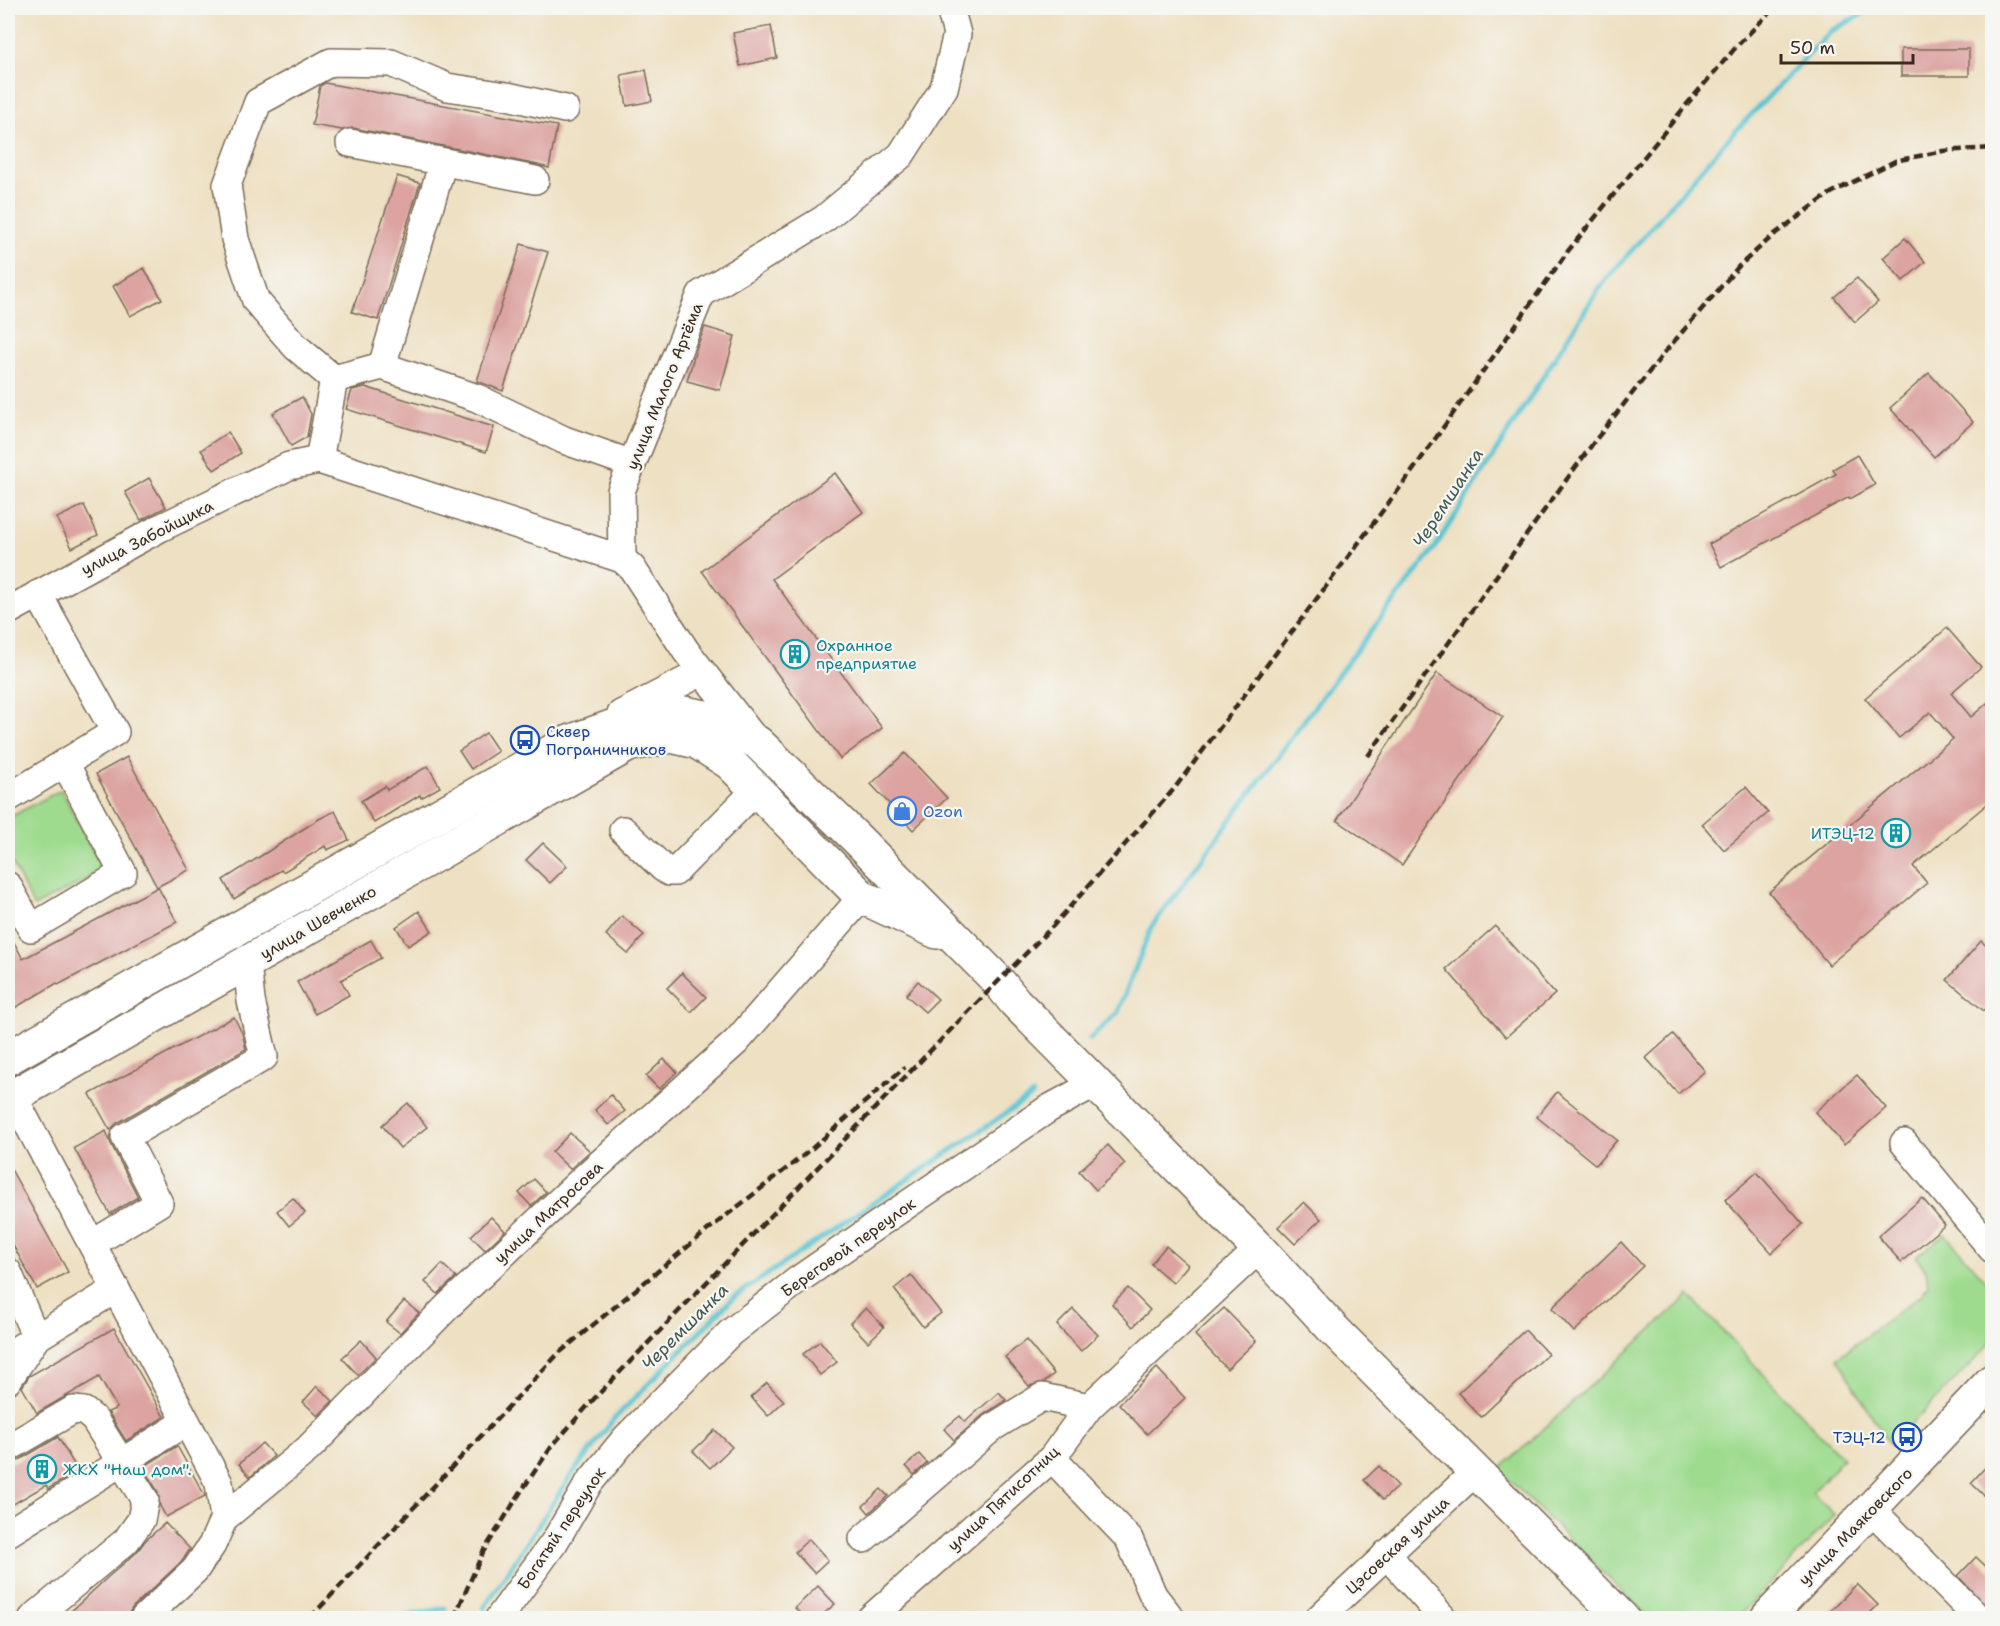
<svg xmlns="http://www.w3.org/2000/svg" width="2000" height="1626" font-family="'Shantell Sans',sans-serif">
	<style>
		.green { fill: #9fdb8f; stroke: #6d8256; stroke-width: 1.5 }
		.lines { fill: none; stroke-linecap: round; stroke-linejoin: round }
		.stream { stroke: #59c4d2; stroke-width: 5 }
		.building { fill: #dca3a0 }
		.minor-casing { stroke: #7a6a57; stroke-width: 30 }
		.major-casing { stroke: #7a6a57; stroke-width: 36 }
		.minor { stroke: #fff; stroke-width: 27 }
		.major { stroke: #fff; stroke-width: 33 }
		.rail { stroke: #3b2a1e; stroke-width: 4.5; stroke-dasharray: 9 4.5; stroke-linecap: butt }
		.labels { text-anchor: middle; stroke-width: 4.5; stroke-linejoin: round; paint-order: stroke }
		.street-label { font-size: 16px; fill: #3b2a1e; stroke: #f6f6f2 }
		.culture-label { font-size: 16px; fill: #0d838f; stroke: #f6f6f2; text-anchor: start }
		.transit-label { font-size: 16px; fill: #164399; stroke: #f6f6f2; text-anchor: start }
		.shop-label { font-size: 16px; fill: #366cbe; stroke: #f6f6f2; text-anchor: start }
		.water-label { font-size: 18px; font-style: italic; fill: #445854; stroke: #f6f6f2 }
	</style>
	<rect width="100%" height="100%" fill="#f6f6f2"/>
	<filter id="ink" filterUnits="userSpaceOnUse"><feTurbulence type="fractalNoise" baseFrequency=".0167" numOctaves="2"/><feDisplacementMap in="SourceGraphic" scale="12" xChannelSelector="R" yChannelSelector="G"/><feConvolveMatrix kernelMatrix="1 2 1 2 8 2 1 2 1" color-interpolation-filters="sRGB"/></filter>
	<filter id="wash" filterUnits="userSpaceOnUse"><feTurbulence type="fractalNoise" baseFrequency=".008" numOctaves="4" result="noise"/><feDisplacementMap in="SourceGraphic" scale="24" xChannelSelector="R" yChannelSelector="G"/><feGaussianBlur stdDeviation="1.35" result="paint"/><feColorMatrix in="noise" values="0 0 0 0 0 0 0 0 0 0 0 0 0 0 0 0 0 1.4 0 .05"/><feComposite in="paint" operator="in"/></filter>
	<g filter="url(#wash)">
		<rect width="100%" height="100%" fill="#eee0c2"/>
		<g class="green">
			<path d="M61,790L103,871L34,907L8,855V818Z"/>
			<path d="M1945,1234L1992,1288V1342L1890,1446L1837,1358L1922,1294L1928,1286L1926,1270L1916,1257Z"/>
			<path d="M1689,1295L1843,1459L1812,1493L1835,1515L1737,1618H1649L1499,1470Z"/>
		</g>
		<g class="lines">
			<g class="stream">
				<path d="M1090,1039L1118,1012L1152,926L1346,664L1434,549L1600,287L1726,141L1831,31L1873,8"/>
				<path d="M484,1608L570,1477L614,1419L734,1297L1033,1095"/>
				<path d="M401,1618L402,1617L445,1608"/>
			</g>
		</g>
		<g id="blocks">
			<g class="building">
				<path d="M771,26L777,58L740,66L733,33Z"/>
				<rect x="1901" y="49" width="68" height="27"/>
				<path d="M646,70L652,101L627,106L621,75Z"/>
				<path d="M325,83L557,126L549,168L538,165L353,128L342,130L312,125L320,86Z"/>
				<path d="M397,176L420,183L378,320L352,312Z"/>
				<path d="M1905,238L1925,262L1903,281L1883,258Z"/>
				<path d="M521,244L548,252L503,391L477,381Z"/>
				<path d="M144,268L162,299L130,316L113,286Z"/>
				<path d="M1857,278L1878,302L1855,322L1834,297Z"/>
				<path d="M705,327L735,336L720,390L687,381L696,349Z"/>
				<path d="M1929,373L1973,422L1934,457L1890,408Z"/>
				<path d="M365,387L494,427L486,452L346,409L352,390Z"/>
				<path d="M302,397L311,414L307,437L291,446L273,413Z"/>
				<path d="M228,432L241,453L214,470L201,450Z"/>
				<path d="M1857,455L1875,485L1850,499L1849,497L1721,567L1709,544L1836,474L1833,469Z"/>
				<path d="M835,473L863,512L772,579L882,728L840,759L702,571Z"/>
				<path d="M149,478L166,507L141,520L125,492Z"/>
				<path d="M84,505L98,535L72,548L57,518Z"/>
				<path d="M1947,628L1981,667L1951,693L1971,717L1992,699V800L1913,866L1927,883L1829,965L1769,892L1953,739L1930,712L1899,738L1865,698Z"/>
				<path d="M1437,673L1503,717L1402,865L1337,820Z"/>
				<path d="M486,733L498,751L471,769L459,751Z"/>
				<path d="M905,753L947,798L913,830L871,784Z"/>
				<path d="M127,757L189,870L157,887L96,774Z"/>
				<path d="M428,766L440,787L421,798L420,795L374,823L361,801L385,786L387,790Z"/>
				<path d="M1746,787L1768,813L1724,850L1702,824Z"/>
				<path d="M335,811L349,840L327,850L325,846L283,872L281,870L234,899L223,880L319,819Z"/>
				<path d="M543,843L567,866L550,883L526,860Z"/>
				<path d="M158,887L177,922L58,985L57,983L8,1012V931L23,959Z"/>
				<path d="M419,911L432,931L408,946L396,927Z"/>
				<path d="M622,916L644,935L628,954L606,935Z"/>
				<path d="M1495,926L1555,994L1506,1037L1446,969Z"/>
				<path d="M371,940L381,958L341,980L349,995L315,1014L297,982Z"/>
				<path d="M1981,941L1992,951V1001L1984,1011L1947,980Z"/>
				<path d="M682,973L706,997L691,1012L667,988Z"/>
				<path d="M918,981L938,999L925,1012L906,995Z"/>
				<path d="M234,1017L242,1033L246,1049L117,1123L110,1130L90,1094Z"/>
				<path d="M1673,1034L1705,1071L1678,1094L1646,1058Z"/>
				<path d="M664,1059L677,1072L659,1089L646,1076Z"/>
				<path d="M1857,1075L1886,1108L1844,1145L1815,1112Z"/>
				<path d="M1557,1092L1617,1140L1596,1165L1537,1117Z"/>
				<path d="M611,1095L625,1111L608,1125L595,1110Z"/>
				<path d="M408,1103L427,1127L400,1148L382,1125Z"/>
				<path d="M106,1131L111,1144L138,1197L110,1214L74,1148Z"/>
				<path d="M570,1133L590,1151L570,1169L552,1152Z"/>
				<path d="M1108,1145L1125,1164L1096,1190L1079,1171Z"/>
				<path d="M8,1164L68,1272L37,1289L8,1236Z"/>
				<path d="M1757,1172L1803,1224L1772,1253L1725,1200Z"/>
				<path d="M534,1179L546,1192L531,1206L519,1193Z"/>
				<path d="M293,1198L305,1213L289,1226L277,1211Z"/>
				<path d="M1922,1198L1945,1225L1901,1262L1878,1236Z"/>
				<path d="M1304,1202L1321,1219L1295,1244L1278,1227Z"/>
				<path d="M491,1217L505,1231L485,1250L471,1236Z"/>
				<path d="M1621,1242L1643,1266L1574,1332L1552,1308Z"/>
				<path d="M1166,1246L1188,1265L1173,1283L1151,1264Z"/>
				<path d="M442,1264L456,1277L438,1294L425,1282Z"/>
				<path d="M911,1275L941,1313L923,1327L894,1289Z"/>
				<path d="M1128,1288L1150,1310L1133,1327L1112,1304Z"/>
				<path d="M404,1301L419,1313L400,1333L386,1322Z"/>
				<path d="M866,1308L884,1327L868,1342L850,1323Z"/>
				<path d="M1224,1308L1256,1341L1227,1369L1195,1335Z"/>
				<path d="M1073,1309L1098,1335L1081,1351L1057,1325Z"/>
				<path d="M114,1328L164,1417L126,1441L108,1412L117,1408L99,1377L37,1413L22,1387L29,1376Z"/>
				<path d="M1525,1330L1548,1354L1481,1417L1458,1393Z"/>
				<path d="M361,1340L376,1357L358,1375L342,1358Z"/>
				<path d="M1026,1340L1054,1374L1044,1382L1029,1386L1005,1357Z"/>
				<path d="M820,1341L837,1362L820,1375L803,1354Z"/>
				<path d="M1157,1368L1185,1398L1147,1434L1119,1404Z"/>
				<path d="M767,1383L784,1401L768,1416L751,1397Z"/>
				<path d="M317,1386L333,1401L318,1416L303,1402Z"/>
				<path d="M999,1392L1006,1400L983,1415L954,1440L944,1429L960,1416L965,1422Z"/>
				<path d="M715,1430L732,1447L710,1468L693,1451Z"/>
				<path d="M58,1437L78,1471L48,1489L46,1485L8,1507V1464L16,1462Z"/>
				<path d="M262,1443L274,1456L250,1477L239,1464Z"/>
				<path d="M177,1446L205,1496L166,1517L160,1506L158,1492L143,1467Z"/>
				<path d="M919,1454L927,1463L914,1475L906,1466Z"/>
				<path d="M1992,1460V1503L1971,1483Z"/>
				<path d="M1379,1466L1398,1486L1383,1500L1364,1480Z"/>
				<path d="M881,1489L888,1496L869,1513L863,1506Z"/>
				<path d="M165,1523L190,1549L183,1560L133,1607L129,1613V1618H64L108,1577L136,1553L145,1541Z"/>
				<path d="M809,1539L828,1560L814,1573L795,1552Z"/>
				<path d="M1976,1557L1992,1572V1613L1958,1576Z"/>
				<path d="M1857,1584L1878,1605L1865,1618H1823Z"/>
				<path d="M818,1586L835,1604L819,1618H805L795,1608Z"/>
			</g>
		</g>
	</g>
	<g filter="url(#ink)">
		<use href="#blocks" fill-opacity="0" stroke="#7a6a57" stroke-width="1.5"/>
		<g class="lines">
			<g class="minor-casing">
				<g id="minor">
					<path d="M350,143L535,180"/>
					<path d="M382,366L443,162"/>
					<path d="M334,379L296,347L256,301L235,239L227,185L258,102L331,62L391,63L447,87L507,96L565,109"/>
					<path d="M319,460L334,379L382,366L477,398L564,440L632,464"/>
					<path d="M622,559L621,491L701,294L824,219L901,155L944,88L957,34L950,8"/>
					<path d="M8,611L160,528L289,466L319,460L622,559L632,568L686,651L753,737"/>
					<path d="M621,714L702,672"/>
					<path d="M8,798L115,732L38,594"/>
					<path d="M623,830L663,868L669,872H675L756,790"/>
					<path d="M8,886L31,928L123,873L65,763"/>
					<path d="M13,1096L219,1483L224,1518L212,1545L195,1570L144,1618"/>
					<path d="M1904,1143L1992,1249"/>
					<path d="M92,1244L159,1203L125,1137L264,1057L251,1001L247,963"/>
					<path d="M8,1272L36,1338L8,1380"/>
					<path d="M8,1355L116,1289"/>
					<path d="M8,1448L73,1410L84,1411L94,1419L145,1500L141,1520L126,1541L33,1618"/>
					<path d="M1052,1458L1129,1539L1153,1595L1171,1618"/>
					<path d="M1871,1509L1978,1618"/>
					<path d="M224,1518L308,1449L449,1305L586,1176L736,1042L862,897"/>
					<path d="M8,1533L186,1422"/>
					<path d="M863,1539L993,1427L1042,1397L1089,1407"/>
					<path d="M1386,1554L1443,1618"/>
					<path d="M499,1618L555,1541L589,1483L625,1439L730,1333L798,1280L880,1223L1048,1109L1094,1084"/>
					<path d="M871,1618L1052,1458L1089,1407L1259,1249"/>
					<path d="M1319,1618L1475,1472"/>
				</g>
			</g>
			<g class="major-casing">
				<g id="major">
					<path d="M8,1058L569,742L639,717L673,711L716,719L758,743L856,838L998,981L1015,1002L1259,1249L1334,1330L1622,1618"/>
					<path d="M8,1099L628,745L671,736L697,742L730,763L862,897L937,932"/>
					<path d="M1767,1618L1992,1381"/>
				</g>
			</g>
			<use href="#minor" class="minor"/>
			<use href="#major" class="major"/>
			<g class="rail">
				<path d="M1368,756L1492,582L1594,442L1664,353L1739,266L1776,233L1831,193L1895,161L1943,151L1992,148"/>
				<path d="M310,1618L559,1353L709,1229L809,1151L905,1067"/>
				<path d="M454,1618L483,1552L522,1490L552,1446L592,1401L964,1016L1053,926L1174,789L1411,473L1568,251L1687,104L1737,46L1774,8"/>
			</g>
		</g>
	</g>
	<defs>
		<g id="building-ring" transform="scale(1.5)"><circle r="9.5" fill="#f6f6f2" stroke="#0f9aa8" stroke-width="1.5"/><path d="M-4-6H4V6H1V3H-1V6H-4ZM-2.5-4.3h1.7v1.8h-1.7ZM.8-4.3h1.7v1.8H.8ZM-2.5-1h1.7V.8h-1.7ZM.8-1h1.7V.8H.8Z" fill="#0f9aa8"/></g>
		<g id="bus-ring" transform="scale(1.5)"><circle r="9.5" fill="#f6f6f2" stroke="#1a4fb4" stroke-width="1.5"/><path d="M-5-6H5V4H4V6H2V4H-2V6H-4V4H-5ZM-3.5-4V0h7V-4ZM-3.5 1.2v1.5H-2V1.2ZM2 1.2v1.5H3.5V1.2Z" fill="#1a4fb4"/></g>
		<g id="shop-ring" transform="scale(1.5)"><circle r="9.5" fill="#f6f6f2" stroke="#3f7fe0" stroke-width="1.5"/><path d="M-5-2.5h2.3a2.7 3.5 0 0 1 5.4 0H5L5.5 6h-11ZM-1.5-2.5h3a1.5 2.3 0 0 0-3 0Z" fill="#3f7fe0"/></g>
	</defs>
	<g fill-rule="evenodd">
		<use href="#building-ring" x="795" y="654"/>
		<use href="#bus-ring" x="525" y="740"/>
		<use href="#shop-ring" x="902" y="811"/>
		<use href="#building-ring" x="1896" y="833"/>
		<use href="#bus-ring" x="1907" y="1437"/>
		<use href="#building-ring" x="42" y="1469"/>
	</g>
	<g class="labels">
		<g class="street-label">
			<text transform="translate(664 386) rotate(-68)" y="6">улица Малого Артёма</text>
			<text transform="translate(147 537) rotate(-27)" y="6">улица Забойщика</text>
			<text transform="translate(318 922) rotate(-30)" y="6">улица Шевченко</text>
			<text transform="translate(548 1212) rotate(-43)" y="6">улица Матросова</text>
			<text transform="translate(848 1247) rotate(-35)" y="6">Береговой переулок</text>
			<text transform="translate(1003 1498) rotate(-43)" y="6">улица Пятисотниц</text>
			<text transform="translate(1855 1526) rotate(-46)" y="6">улица Маяковского</text>
			<text transform="translate(561 1528) rotate(-56)" y="6">Богатый переулок</text>
			<text transform="translate(1397 1545) rotate(-43)" y="6">Цэсовская улица</text>
		</g>
		<g class="culture-label">
			<text x="816" y="651">Охранное<tspan x="816" dy="18">предприятие</tspan></text>
			<text x="1875" y="839" text-anchor="end">ИТЭЦ-12</text>
			<text x="63" y="1475">ЖКХ "Наш дом".</text>
		</g>
		<g class="transit-label">
			<text x="546" y="737">Сквер<tspan x="546" dy="18">Пограничников</tspan></text>
			<text x="1886" y="1443" text-anchor="end">ТЭЦ-12</text>
		</g>
		<g class="shop-label">
			<text x="923" y="817">Ozon</text>
		</g>
		<g class="water-label">
			<text transform="translate(1448 498) rotate(-57)" y="6">Черемшанка</text>
			<text transform="translate(685 1327) rotate(-45)" y="6">Черемшанка</text>
		</g>
	</g>
	<rect width="2000" height="1626" fill="none" stroke="#f6f6f2" stroke-width="30"/>
	<path d="M1781 54v9h132v-9" fill="none" stroke="#3b2a1e" stroke-width="3"/>
	<text x="1790" y="54" font-size="18" fill="#3b2a1e" stroke="#f6f6f2" stroke-width="4.5" paint-order="stroke">50 m</text>
</svg>
